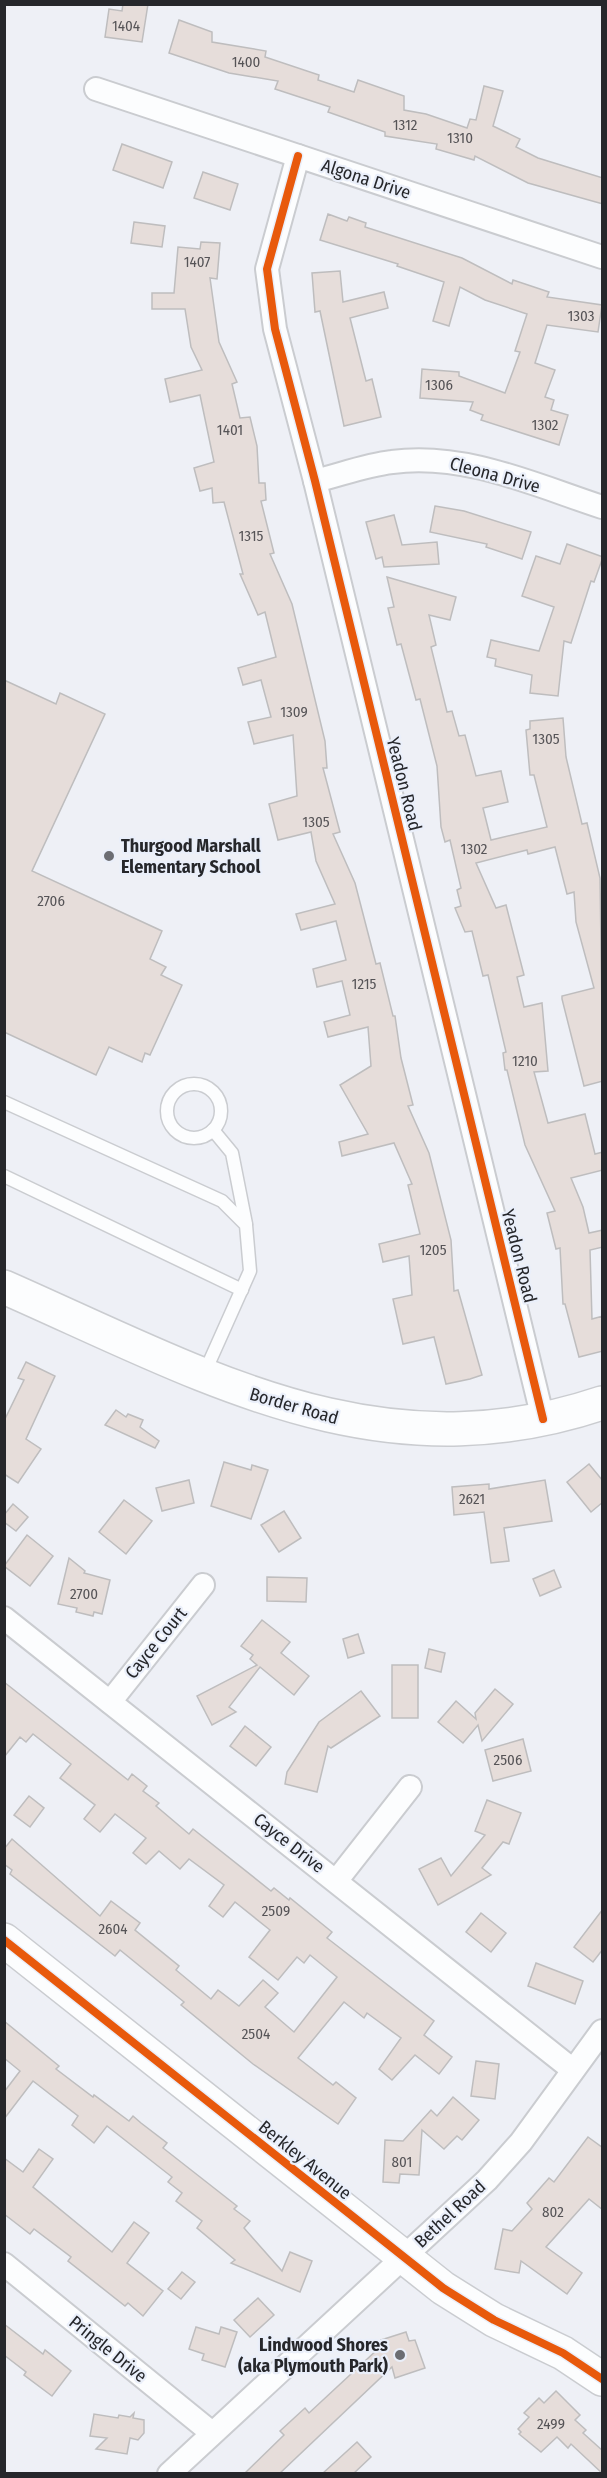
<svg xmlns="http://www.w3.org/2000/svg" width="607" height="2478" font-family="'Fira Sans Condensed',sans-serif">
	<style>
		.building { fill: #e6ddda; stroke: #bebdbe; stroke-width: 1.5 }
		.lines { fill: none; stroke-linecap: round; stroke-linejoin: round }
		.lane-casing { stroke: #caccd0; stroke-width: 15 }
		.street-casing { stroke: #caccd0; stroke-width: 26 }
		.secondary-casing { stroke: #caccd0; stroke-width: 36 }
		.lane { stroke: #fcfdfe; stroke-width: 12 }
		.street { stroke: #fcfdfe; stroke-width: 22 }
		.secondary { stroke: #fcfdfe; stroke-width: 33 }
		.cycleway-casing { stroke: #eaeffa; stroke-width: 11 }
		.cycleway { stroke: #e8590c; stroke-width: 8 }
		.poi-dot { fill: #6c6d72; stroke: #eaeffa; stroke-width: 2 }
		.labels { text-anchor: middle; stroke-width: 4.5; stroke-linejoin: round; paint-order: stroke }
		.number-label { font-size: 15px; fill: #565457 }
		.street-label { font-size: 18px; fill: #26272b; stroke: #eaeffa }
		.poi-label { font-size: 18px; font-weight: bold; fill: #26272b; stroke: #eaeffa; text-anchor: start }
	</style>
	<rect width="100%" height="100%" fill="#eef0f6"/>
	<g class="building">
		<path d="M123,4H148L142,42L105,37L109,9L122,11Z"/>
		<path d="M179,20L212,32V42L266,51L265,57L319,75L318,80L354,92L358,80L404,96V110L426,114L467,128L470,119L476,120L484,86L503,91L493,126L520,139L516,147L538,158L603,178V204L528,183L475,156L474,160L436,149L437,144L385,136V132L328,112L330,107L275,89L278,81L229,73L169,53Z"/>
		<path d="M122,144L172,162L163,188L113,170Z"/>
		<path d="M203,172L238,184L230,210L194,198Z"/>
		<path d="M328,214L347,221L349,217L366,223L365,227L462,258L512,284L513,280L549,292L547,297L602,305L598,332L547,325L535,363L555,370L545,397L554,400L551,410L568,415L559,445L481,420L483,415L470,410L473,402L420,398L422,369L459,372V376L505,393L520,352L515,351L527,314L485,300L460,287L449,326L433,321L444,282L397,266L398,264L320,240Z"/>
		<path d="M134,222L165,226L162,247L131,243Z"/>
		<path d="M201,242L220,243L217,279L210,278L219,342L237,382L232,384L240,418L250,417L257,446L259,483H265L266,500L261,501L274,553L270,554L292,604L325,741L327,768H323L340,832L333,834L355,883L376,964L380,963L393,1016H395L401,1058L413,1105L408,1106L429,1153L451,1240L454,1291L458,1290L482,1375L470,1379L446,1384L434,1337L403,1344L393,1299L412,1295L409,1256L383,1262L379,1244L420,1234L408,1185L412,1184L394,1143L342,1156L339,1142L368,1134L340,1085L371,1066L368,1027L328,1037L324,1022L350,1015L342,981L317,987L313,969L346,960L336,921L301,930L296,914L335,904L316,861L311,832L278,840L269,804L297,796L293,735L254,744L248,722L271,717L261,680L243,685L238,668L276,657L265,612L258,615L240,574H243L224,502L213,503L212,488L200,491L194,468L214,462L200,395L170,402L165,379L202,370L191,347L185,309H152V293H174L178,247L200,249Z"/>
		<path d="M340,271L343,302L384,292L388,308L350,318L366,381L372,379L381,417L344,426L320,311L315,312L312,273Z"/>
		<path d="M435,506L464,511L531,532L522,559L486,547L487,544L430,532Z"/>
		<path d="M394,515L402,545L437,542L439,564L384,567L382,557L376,559L366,522Z"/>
		<path d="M567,544L603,557L594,582L591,581L571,643L564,641L558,696L530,693L532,675L495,666L496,659L487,657L491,640L539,651L554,607L522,596L536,556L560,564Z"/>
		<path d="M387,577L456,597L450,620L429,615L436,645L431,647L447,712L452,711L459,736L465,735L476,776L501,771L508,802L483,808L491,840L547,827L534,775H530L526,730L530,729V721L563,718L566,757L582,824L587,823L600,878L603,1081L584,1086L562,999V996L594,988L576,922L574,892L567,894L555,847L528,854L527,850L476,863L496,908L506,905L524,975L517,977L524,1007L542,1003L548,1071L534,1072L548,1123L585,1114L595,1154L603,1152V1170L571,1178L583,1207L589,1233L603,1230V1247L590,1250L592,1319L603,1316V1351L579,1357L565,1304H563L560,1248L556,1249L547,1213L555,1211L525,1145L507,1070H505L503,1053L506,1052L488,975L483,976L472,931L465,932L455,908L461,906L457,890L461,888L450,840L445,842L441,827L437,766L420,699L416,700L401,644L397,645L388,608L394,607Z"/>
		<path d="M4,680L56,704L60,693L105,714L32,871L162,931L150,959L166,967L161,975L182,985L150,1055L145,1053L142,1062L109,1047L96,1075L4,1032Z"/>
		<path d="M26,1362L55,1376L26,1439L41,1449L18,1483L4,1474V1421L24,1380L18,1378Z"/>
		<path d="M116,1410L126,1417L128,1414L143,1420L140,1427L159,1441L155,1448L105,1425Z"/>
		<path d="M224,1462L251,1470L252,1465L268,1470L251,1519L211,1506Z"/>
		<path d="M589,1464L603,1481V1502L591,1512L567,1482Z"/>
		<path d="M189,1480L194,1503L162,1511L156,1488Z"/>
		<path d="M545,1480L552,1521L504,1528L509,1561L491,1563L484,1512L454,1515L452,1487L489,1484V1489Z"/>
		<path d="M124,1500L152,1521L126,1554L99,1532Z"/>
		<path d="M13,1504L28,1517L16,1531L4,1522V1515Z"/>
		<path d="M284,1511L301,1538L279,1552L261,1525Z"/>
		<path d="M27,1535L53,1556L30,1586L4,1566Z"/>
		<path d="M69,1558L85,1571L84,1573L110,1580L102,1614L94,1612L93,1616L76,1612L77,1608L58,1604Z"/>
		<path d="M554,1570L561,1587L540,1596L533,1579Z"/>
		<path d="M267,1577L307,1578L306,1602L267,1601Z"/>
		<path d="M262,1620L290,1642L281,1653L309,1676L294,1695L260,1667L229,1707L236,1712L212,1725L197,1696L257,1665L250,1659L253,1655L241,1646Z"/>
		<path d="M358,1634L364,1653L348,1658L343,1639Z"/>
		<path d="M429,1649L445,1653L441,1672L425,1668Z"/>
		<rect x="392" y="1665" width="26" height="53"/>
		<path d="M4,1682L128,1780L132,1774L147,1786L143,1791L159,1803L156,1806L189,1834L193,1829L271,1891L274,1888L289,1900L290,1898L332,1932L327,1938L434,2021L424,2035L452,2057L439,2074L415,2055L392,2080L379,2069L401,2038L367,2013L364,2018L344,2002L298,2058L333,2085L336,2082L356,2098L338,2124L253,2064L181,2005L184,2002L120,1950L115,1956L10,1874L12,1870L4,1864V1849L12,1839L100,1916L111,1901L140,1923L135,1930L179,1966L176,1970L211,1999L218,1990L239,2006L263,1980L278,1993L265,2007L294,2032L337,1977L310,1955L304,1963L297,1957L278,1980L249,1957L270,1930L235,1902L223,1917L209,1906L224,1885L189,1859L180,1869L159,1851L146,1864L133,1853L146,1838L115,1814L100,1832L84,1819L95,1805L60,1778L71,1764L33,1734L26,1742L20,1737L4,1757Z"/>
		<path d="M495,1689L513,1704L482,1741L478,1725L463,1743L438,1722L456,1701L476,1719L475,1713Z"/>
		<path d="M361,1691L380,1716L331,1748L328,1746L317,1792L285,1784L287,1772L319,1722Z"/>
		<path d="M245,1726L271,1747L256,1766L230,1746Z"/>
		<path d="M523,1739L531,1771L493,1781L485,1750Z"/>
		<path d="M29,1796L44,1808L30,1827L14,1815Z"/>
		<path d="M487,1800L521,1813L509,1844L503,1842L482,1868L491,1875L438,1905L419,1869L441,1858L451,1876L485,1835L475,1831Z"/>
		<path d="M603,1909V1949L593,1962L574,1947Z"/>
		<path d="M481,1913L506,1933L491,1952L466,1932Z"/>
		<path d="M536,1963L583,1981L575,2004L528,1986Z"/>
		<path d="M4,2021L59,2066L56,2069L93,2097L94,2095L129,2121L133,2116L141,2123L167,2143L163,2148L237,2206L234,2209L250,2221L244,2228L282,2271L290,2252L312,2261L300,2292L231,2263L235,2260L197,2228L202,2221L176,2201L182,2193L168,2182L172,2177L107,2126L94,2143L72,2125L78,2116L33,2081L4,2119V2092L20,2071L4,2058Z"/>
		<path d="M476,2061L499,2064L495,2099L471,2096Z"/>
		<path d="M453,2097L479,2120L462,2140L457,2136L444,2149L422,2130L419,2175L400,2174L399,2183L383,2182L385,2140L403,2141L431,2110L437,2116Z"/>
		<path d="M588,2137L603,2148V2210L589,2199L546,2247L582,2273L567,2294L521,2261L519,2273L495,2269L503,2229L512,2231L532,2209L527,2203L549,2178L554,2182Z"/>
		<path d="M39,2149L53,2159L33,2187L112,2252L134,2222L149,2233L127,2263L163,2291L143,2316L128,2303L125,2306L68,2261L71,2257L34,2229L30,2234L4,2214V2158L23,2172Z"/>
		<path d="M182,2272L195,2282L181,2299L168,2289Z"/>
		<path d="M258,2298L274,2315L250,2337L234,2320Z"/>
		<path d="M4,2324L43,2354L45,2350L71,2371L52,2396L24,2375L26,2372L4,2355Z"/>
		<path d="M196,2327L219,2334L221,2327L237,2332L225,2367L202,2360L204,2354L189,2349Z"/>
		<path d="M406,2332L409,2341L415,2340L425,2368L395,2378L392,2367L279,2474H244L284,2435L280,2431L305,2408L309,2413L378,2349L384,2347L381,2340Z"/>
		<path d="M556,2391L580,2415L575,2420L586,2430L583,2433L603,2451V2474L571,2444L568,2448L557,2437L541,2452L519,2434L521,2432L518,2429L529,2417L524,2413L539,2398L544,2403Z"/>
		<path d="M134,2413L133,2418L144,2420V2433L138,2440L130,2438L127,2454L96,2449L107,2438L90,2436L94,2414L118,2418L119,2415L130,2417Z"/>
		<path d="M357,2442L371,2457L353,2474H322Z"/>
	</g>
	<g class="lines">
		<g class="lane-casing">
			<g id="lane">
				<circle cx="194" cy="1111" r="27"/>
				<path d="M4,1102L222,1201L246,1225L250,1271L204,1374"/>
				<path d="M213,1130L232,1153L246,1224"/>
				<path d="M4,1176L242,1290"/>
			</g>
		</g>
		<g class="street-casing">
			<g id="street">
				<path d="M96,89L602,257"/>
				<path d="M298,156L267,269L275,329L315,481L543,1419"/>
				<path d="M315,481C340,475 366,465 392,462C464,452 535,485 602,507"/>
				<path d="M4,1618L573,2070"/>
				<path d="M110,1702L203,1585"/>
				<path d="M337,1880L410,1787"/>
				<path d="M4,2264L212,2433"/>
				<path d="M169,2474L487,2180L521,2142L602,2031"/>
			</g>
		</g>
		<g class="secondary-casing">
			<g id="secondary">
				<path d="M4,1287C204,1375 378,1478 602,1403"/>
				<path d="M4,1940L443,2288L494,2320L563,2353L602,2379"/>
			</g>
		</g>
		<use href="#lane" class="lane"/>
		<use href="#street" class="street"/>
		<use href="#secondary" class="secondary"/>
		<g class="cycleway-casing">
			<g id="cycleway">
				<path d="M298,156L267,269L275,329L315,481L543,1419"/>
				<path d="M4,1940L443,2288L494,2320L563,2353L602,2379"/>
			</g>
		</g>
		<use href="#cycleway" class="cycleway"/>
	</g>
	<g class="poi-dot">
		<circle cx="109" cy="856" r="6"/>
		<circle cx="400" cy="2355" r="6"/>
	</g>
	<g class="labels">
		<g class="number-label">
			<text x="126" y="31">1404</text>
			<text x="246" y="67">1400</text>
			<text x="405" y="130">1312</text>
			<text x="460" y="143">1310</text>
			<text x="197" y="267">1407</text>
			<text x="581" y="321">1303</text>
			<text x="439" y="390">1306</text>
			<text x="545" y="430">1302</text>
			<text x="230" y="435">1401</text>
			<text x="251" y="541">1315</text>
			<text x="294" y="717">1309</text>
			<text x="546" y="744">1305</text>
			<text x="316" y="827">1305</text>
			<text x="474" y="854">1302</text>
			<text x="51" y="906">2706</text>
			<text x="364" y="989">1215</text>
			<text x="525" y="1066">1210</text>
			<text x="433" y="1255">1205</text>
			<text x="472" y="1504">2621</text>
			<text x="84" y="1599">2700</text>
			<text x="508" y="1765">2506</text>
			<text x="276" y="1916">2509</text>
			<text x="113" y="1934">2604</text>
			<text x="256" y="2039">2504</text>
			<text x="402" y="2167">801</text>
			<text x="553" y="2217">802</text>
			<text x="551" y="2429">2499</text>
		</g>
		<g class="street-label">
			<text transform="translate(366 179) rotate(18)" y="6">Algona Drive</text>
			<text transform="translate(495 475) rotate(15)" y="6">Cleona Drive</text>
			<text transform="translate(404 784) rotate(76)" y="6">Yeadon Road</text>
			<text transform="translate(519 1256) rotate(76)" y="6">Yeadon Road</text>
			<text transform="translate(294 1406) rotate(16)" y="6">Border Road</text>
			<text transform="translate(156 1643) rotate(-51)" y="6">Cayce Court</text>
			<text transform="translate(289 1843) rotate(38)" y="6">Cayce Drive</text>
			<text transform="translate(305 2160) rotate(39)" y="6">Berkley Avenue</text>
			<text transform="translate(450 2214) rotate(-43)" y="6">Bethel Road</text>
			<text transform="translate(108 2349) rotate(39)" y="6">Pringle Drive</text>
		</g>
		<g class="poi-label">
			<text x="121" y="852">Thurgood Marshall<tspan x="121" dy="21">Elementary School</tspan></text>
			<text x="388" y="2351" text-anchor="end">Lindwood Shores<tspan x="388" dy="21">(aka Plymouth Park)</tspan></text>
		</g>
	</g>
	<rect width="607" height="2478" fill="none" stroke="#26272b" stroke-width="12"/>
</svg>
